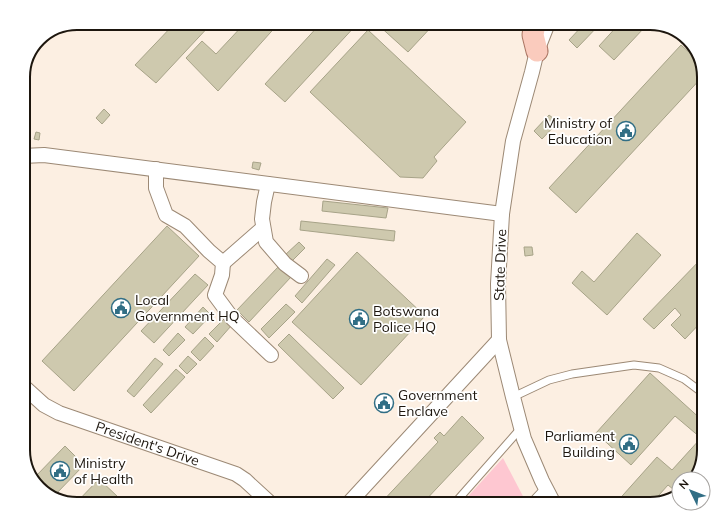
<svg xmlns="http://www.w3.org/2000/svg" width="727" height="527" font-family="Mulish,sans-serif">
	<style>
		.green { fill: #fec7d1 }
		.building { fill: #cec9ae; stroke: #a7a388 }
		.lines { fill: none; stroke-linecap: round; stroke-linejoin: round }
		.service-casing { stroke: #9c8975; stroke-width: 9 }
		.minor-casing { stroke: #9c8975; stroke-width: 16 }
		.primary-casing { stroke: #aa7563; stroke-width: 23 }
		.service { stroke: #fff; stroke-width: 7 }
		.minor { stroke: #fff; stroke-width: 14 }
		.primary { stroke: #facbbd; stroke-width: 21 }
		.labels { text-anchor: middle; stroke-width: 3.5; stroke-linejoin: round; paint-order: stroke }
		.poi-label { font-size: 14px; fill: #1d160e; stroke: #fff; text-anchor: start }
		.street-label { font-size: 14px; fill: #1d160e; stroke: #fff }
		.rim { fill: none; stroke: #1d160e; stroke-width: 2 }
	</style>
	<rect width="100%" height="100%" fill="#fcefe2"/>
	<path class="green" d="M503,458L526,502L524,504H463L462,503Z"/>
	<g class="building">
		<path d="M175,23H212L156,83L135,65Z"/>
		<path d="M245,23H279L218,91L186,58L202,41L216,54Z"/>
		<path d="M321,23H358L285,102L265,84Z"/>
		<path d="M376,23H435L408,52Z"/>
		<path d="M585,23H601L577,48L569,40Z"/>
		<path d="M620,23H638L644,28L614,60L599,46Z"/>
		<path d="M368,30L466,122L434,157L437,161L423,178L400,177L310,92Z"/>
		<path d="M681,45L701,63L704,75L576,213L549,188Z"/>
		<path d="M104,109L110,115L102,124L96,118Z"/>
		<path d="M549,115L558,122L542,139L534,131Z"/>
		<path d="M36,132L40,133L39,140L34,139Z"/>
		<path d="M253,162L261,163L259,170L252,168Z"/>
		<path d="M323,201L388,208L386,218L322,211Z"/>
		<path d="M301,221L395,231L394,241L300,230Z"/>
		<path d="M167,226L199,256L74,391L42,361Z"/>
		<path d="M637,233L661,255L607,315L572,283L582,271L594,282Z"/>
		<path d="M299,242L305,248L291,262L285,255Z"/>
		<path d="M524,247H532L533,255L525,256Z"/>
		<path d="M357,252L425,316L361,385L292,322Z"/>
		<path d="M704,256V319L685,339L671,325L681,315L675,308L654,329L643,319Z"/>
		<path d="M327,259L335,265L302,303L295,296Z"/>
		<path d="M279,266L291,277L249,322L237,310Z"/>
		<path d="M195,274L208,285L154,343L141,331Z"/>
		<path d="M286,304L295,312L269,338L261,329Z"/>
		<path d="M203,307L211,315L193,334L185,327Z"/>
		<path d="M224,319L231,326L217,342L209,334Z"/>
		<path d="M178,333L185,340L169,356L163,350Z"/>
		<path d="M289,334L344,388L333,399L278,345Z"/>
		<path d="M205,337L214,346L200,361L191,352Z"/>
		<path d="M188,356L197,364L187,374L179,366Z"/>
		<path d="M155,358L163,364L134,397L127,391Z"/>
		<path d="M176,369L185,377L151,413L143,405Z"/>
		<path d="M650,373L704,422V451L694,479H679V494L668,485L651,504H615L657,457L672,470L701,438L675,416L631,465L596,433Z"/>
		<path d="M462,416L484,438L422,504H380L438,442L434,438L440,432L444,436Z"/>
		<path d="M65,446L84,465L54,496L44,493L35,477Z"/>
		<path d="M99,479L118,497L111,504H75Z"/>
	</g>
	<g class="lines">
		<g class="service-casing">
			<g id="service">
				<path d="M513,397L549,380L572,374L634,365L659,368L684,379L704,394"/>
				<path d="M454,504L521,428"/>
				<path d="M530,504L545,488"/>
			</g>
		</g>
		<g class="minor-casing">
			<g id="minor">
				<path d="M548,23L537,51L532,72L513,141L502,214L498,284L499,340L513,397L524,439L542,481L554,504"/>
				<path d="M23,156L44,155L502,214"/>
				<path d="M156,169V188L166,215L185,226L209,251L223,263L222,275L215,295L232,318L271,355"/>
				<path d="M268,184L264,202L262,219L266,242L285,264L301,276"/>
				<path d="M223,263L263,228"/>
				<path id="s1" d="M23,386L44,405L59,413L236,474L245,480L271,504"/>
				<path d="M348,504L499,340"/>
			</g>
		</g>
		<g class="primary-casing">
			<path id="primary" d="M535,23L533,35L537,51"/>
		</g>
		<use href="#service" class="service"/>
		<use href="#minor" class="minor"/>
		<use href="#primary" class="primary"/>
	</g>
	<defs>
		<g id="civic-ring" transform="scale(1)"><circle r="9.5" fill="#fff" stroke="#316e85" stroke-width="1.5"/><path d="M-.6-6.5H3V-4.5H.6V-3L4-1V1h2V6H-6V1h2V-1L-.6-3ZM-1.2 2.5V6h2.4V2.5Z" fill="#316e85"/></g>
	</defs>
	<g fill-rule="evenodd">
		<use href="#civic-ring" x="626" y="131"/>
		<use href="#civic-ring" x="121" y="308"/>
		<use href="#civic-ring" x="359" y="319"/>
		<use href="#civic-ring" x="384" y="403"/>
		<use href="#civic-ring" x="629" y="444"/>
		<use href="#civic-ring" x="60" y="471"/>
	</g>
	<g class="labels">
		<g class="poi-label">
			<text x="612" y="128" text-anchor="end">Ministry of<tspan x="612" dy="16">Education</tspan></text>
			<text x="135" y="305">Local<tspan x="135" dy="16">Government HQ</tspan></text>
			<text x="373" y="316">Botswana<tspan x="373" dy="16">Police HQ</tspan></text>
			<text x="398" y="400">Government<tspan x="398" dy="16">Enclave</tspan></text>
			<text x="615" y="441" text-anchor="end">Parliament<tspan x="615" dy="16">Building</tspan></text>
			<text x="74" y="468">Ministry<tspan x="74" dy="16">of Health</tspan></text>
		</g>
		<g class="street-label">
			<text transform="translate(500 265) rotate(-88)" y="5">State Drive</text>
			<text dy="5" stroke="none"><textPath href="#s1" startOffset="139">President's Drive</textPath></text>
		</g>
	</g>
	<path d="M0 0H727V527H0ZM77 30H650A47 47 0 0 1 697 77V450A47 47 0 0 1 650 497H77A47 47 0 0 1 30 450V77A47 47 0 0 1 77 30Z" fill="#fff" fill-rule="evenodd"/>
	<path class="rim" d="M77 30H650A47 47 0 0 1 697 77V450A47 47 0 0 1 650 497H77A47 47 0 0 1 30 450V77A47 47 0 0 1 77 30Z"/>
	<g transform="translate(691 491) rotate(313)"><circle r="19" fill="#ffffff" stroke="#a5a29f"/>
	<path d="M0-3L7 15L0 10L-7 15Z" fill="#316e85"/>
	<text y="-6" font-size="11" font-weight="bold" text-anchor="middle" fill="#1d160e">N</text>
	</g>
</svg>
